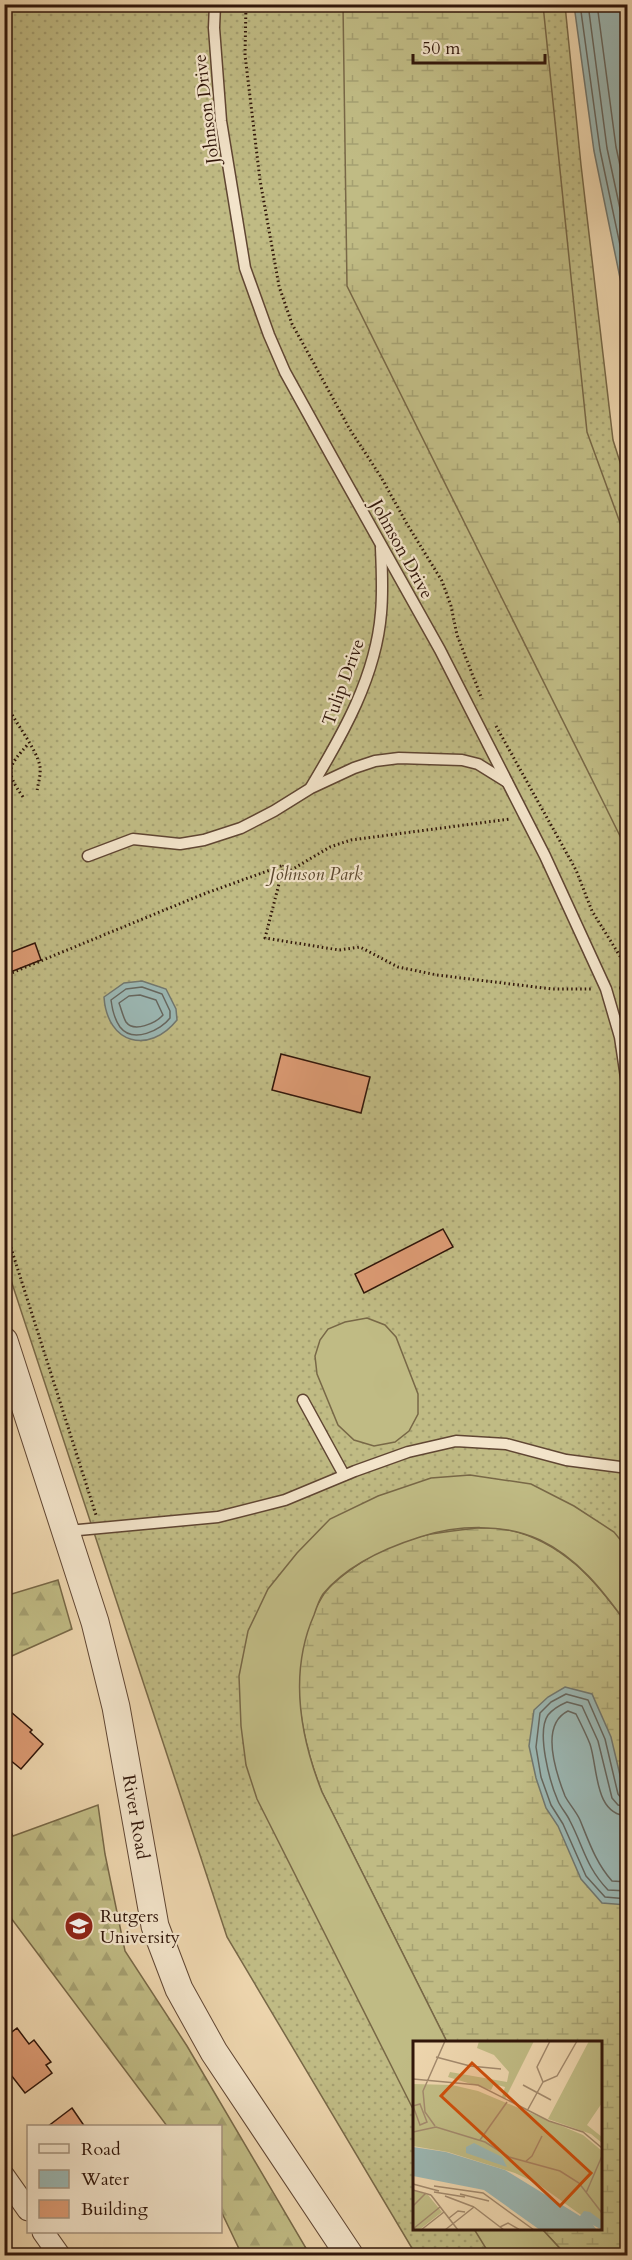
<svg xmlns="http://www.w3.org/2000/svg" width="632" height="2260" font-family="Cardo,serif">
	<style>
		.grass { fill: url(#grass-dots); stroke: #786847; stroke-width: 1.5; fill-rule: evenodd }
		.forest { fill: url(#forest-firs); stroke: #786847; stroke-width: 1.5 }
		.wetland { fill: url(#wetland-marsh); stroke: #786847; stroke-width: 1.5 }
		.pitch { fill: #c0bb84; stroke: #786847; stroke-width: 1.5 }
		.water { fill: #9bb7b3; stroke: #71776f; stroke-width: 1.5 }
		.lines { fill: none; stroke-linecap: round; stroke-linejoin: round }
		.shore { stroke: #66665e; stroke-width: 1.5 }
		.building { fill: #db9a73; stroke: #31160a; stroke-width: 1.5 }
		.service-casing { stroke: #604633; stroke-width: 13 }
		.minor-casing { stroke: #604633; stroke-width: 23 }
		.tertiary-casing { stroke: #604633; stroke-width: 29 }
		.path { stroke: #31160a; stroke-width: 3; stroke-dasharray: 1.5 3; stroke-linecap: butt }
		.service { stroke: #f3e4ca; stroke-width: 10 }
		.minor { stroke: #f3e4ca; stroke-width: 21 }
		.tertiary { stroke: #f3e4ca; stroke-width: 27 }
		.labels { text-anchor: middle; stroke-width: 4.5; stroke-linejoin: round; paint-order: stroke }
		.street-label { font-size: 18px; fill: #31160a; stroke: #f3e4ca }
		.park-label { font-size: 18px; font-style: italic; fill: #5c482f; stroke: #f3e4ca }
		.poi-label { font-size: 18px; fill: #31160a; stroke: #f3e4ca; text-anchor: start }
		.inset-road { fill: none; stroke: #a2896c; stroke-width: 1.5 }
		.view { fill: #cd4f0c; fill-opacity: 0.15; stroke: #cd4f0c; stroke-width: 3 }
		.inset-edge { fill: none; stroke: #31160a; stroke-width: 3 }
	</style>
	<defs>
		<pattern id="grass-dots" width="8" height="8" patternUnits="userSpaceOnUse" patternTransform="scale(1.5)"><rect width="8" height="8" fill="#c0bb84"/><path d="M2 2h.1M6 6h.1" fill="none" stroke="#a5a071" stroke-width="1.8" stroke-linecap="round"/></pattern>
		<pattern id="forest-firs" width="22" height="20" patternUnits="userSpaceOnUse" patternTransform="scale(1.5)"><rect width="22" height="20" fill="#c0bb84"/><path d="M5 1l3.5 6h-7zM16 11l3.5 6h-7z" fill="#a5a071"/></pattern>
		<pattern id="wetland-marsh" width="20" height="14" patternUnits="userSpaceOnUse" patternTransform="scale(1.5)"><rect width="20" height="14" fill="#c0bb84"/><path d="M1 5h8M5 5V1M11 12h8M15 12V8" fill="none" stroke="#a5a071"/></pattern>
	</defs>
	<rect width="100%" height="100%" fill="#edd5ad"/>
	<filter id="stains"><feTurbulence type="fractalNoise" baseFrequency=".00333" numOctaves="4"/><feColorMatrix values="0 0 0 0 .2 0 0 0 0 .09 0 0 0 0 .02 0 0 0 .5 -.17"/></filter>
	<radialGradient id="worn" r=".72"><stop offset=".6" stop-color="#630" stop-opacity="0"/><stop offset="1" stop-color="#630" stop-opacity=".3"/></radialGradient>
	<path class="grass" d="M5,5H565L581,165L613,440L628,487L627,2255H416L227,1937L5,1262ZM414,2042H600V2228H414Z"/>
	<g class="forest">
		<path d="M58,1580L72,1629L5,1659V1596Z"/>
		<path d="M98,1805L105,1854L125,1951L187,2046L310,2255H242L221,2211L220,2126H167L5,1910V1820L13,1836Z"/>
	</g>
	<g class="wetland">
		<path d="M343,5H543L587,432L627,542V850L347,286Z"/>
		<path d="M477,1528C486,1528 496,1527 505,1529C562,1540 596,1581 627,1624V2255H566L542,2229L600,2228V2042H447L322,1792C298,1731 285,1656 322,1597C332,1580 369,1556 388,1547C415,1534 447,1532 477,1528Z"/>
	</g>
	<g class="pitch">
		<path d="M367,1318L385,1325L396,1337L418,1394V1414L409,1431L395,1442L374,1446L354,1440L338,1425L317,1374L315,1356L320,1340L328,1329L345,1322Z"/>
		<path d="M470,1475L531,1484L574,1506L614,1532L627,1548V1624C603,1591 578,1558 540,1540C504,1523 457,1525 420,1537C385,1548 347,1565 323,1594C319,1600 316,1609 314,1615C289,1672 300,1736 322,1792L447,2042H414V2111L257,1799L246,1765L241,1726L239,1676L248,1631L268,1589L297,1553L330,1519L378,1496L431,1478Z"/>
		<path d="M474,2229H542L566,2255H490Z"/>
	</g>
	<g class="water">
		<path d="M574,5H627V312L594,151Z"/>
		<path d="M142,981L166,989L176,1009L177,1020C149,1055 107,1044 104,997L124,983Z"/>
		<path d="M565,1687L592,1694L611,1737L624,1792L627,1795V1905L602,1903L581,1879L558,1826L546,1808L536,1778L529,1746L534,1710L548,1697Z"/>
	</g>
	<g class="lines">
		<g class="shore">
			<path d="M580,4L600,150L628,283"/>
			<path d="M588,4L607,148L628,246"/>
			<path d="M597,4L616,147L628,202"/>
			<path d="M142,987L162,994L170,1011V1018C161,1030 133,1044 120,1027C115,1020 112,1008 111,1000L126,989Z"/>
			<path d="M140,995L156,1000L163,1015C156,1023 134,1033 126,1022C123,1017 121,1008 119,1003L129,996Z"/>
			<path d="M628,1800L622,1799L618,1794L605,1739L588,1700L566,1694L551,1702L540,1713L536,1747L541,1777L551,1805L563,1824L586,1876L605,1897L628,1899"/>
			<path d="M628,1807L618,1805L612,1798L598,1741L582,1706L567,1702C560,1705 553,1709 548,1715C536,1732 550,1783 558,1801C561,1808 567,1814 570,1821C584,1848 586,1867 608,1890L628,1891"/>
			<path d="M628,1816C594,1815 598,1768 590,1744C586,1734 581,1724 576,1714L568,1711C539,1725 556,1773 565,1796C569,1804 576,1811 580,1820C589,1842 596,1863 612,1881L628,1882"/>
		</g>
	</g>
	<g class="building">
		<path d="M35,943L41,960L8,973L4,964V955Z"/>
		<path d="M281,1054L370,1077L361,1113L272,1090Z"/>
		<path d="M443,1229L453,1247L364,1293L355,1274Z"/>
		<path d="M4,1706L32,1730L30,1732L43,1744L21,1769L4,1755Z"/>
		<path d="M17,2028L29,2044L34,2040L51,2062L46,2065L52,2073L25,2093L4,2066V2038Z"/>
		<path d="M72,2108L85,2127H47Z"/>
	</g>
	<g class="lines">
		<g class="service-casing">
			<g id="service">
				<path d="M215,4L214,28L221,121L245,268L269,335L285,372L332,457L440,650L545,856L606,989L620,1037L628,1091"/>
				<path d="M311,787C343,734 376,676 381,613C383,592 382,570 381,548"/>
				<path d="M88,856L133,839L180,844L204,840L241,828L274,811L311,788L354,768L375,761L399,758L462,760L478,764L507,782"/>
				<path d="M303,1400L344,1475"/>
				<path d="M68,1531L218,1517L285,1500L355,1471L408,1452L456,1441L506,1444L566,1460L628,1468"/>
			</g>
		</g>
		<g class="minor-casing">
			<g id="minor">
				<path d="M4,2176L28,2210"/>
				<path d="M43,2232L60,2256"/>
			</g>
		</g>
		<g class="tertiary-casing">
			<path id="tertiary" d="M4,1341L95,1622L116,1707L155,1926L179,1989L214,2052L350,2256"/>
		</g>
		<g class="path">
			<path d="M246,4L245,55L260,180L279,286L292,324L312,360L349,428L381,477L407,524L442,581L451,606L457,635L482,699"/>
			<path d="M4,545L6,551L4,563"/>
			<path d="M4,699C13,721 37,748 40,767C41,775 38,784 37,791"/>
			<path d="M496,726L576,870L592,911L628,969"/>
			<path d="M23,797C4,770 8,767 29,743"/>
			<path d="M281,876L265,938L339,950L360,947L398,967L437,975L552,989H591"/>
			<path d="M4,976L201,895L284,865L281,876L330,847L351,840L510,819"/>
			<path d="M619,988H628"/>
			<path d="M4,1226L96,1515"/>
		</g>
		<use href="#service" class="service"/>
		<use href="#minor" class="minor"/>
		<use href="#tertiary" class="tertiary"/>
	</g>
	<defs>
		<g id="university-disc" transform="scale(1.5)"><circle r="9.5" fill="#8f2418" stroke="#f3e4ca"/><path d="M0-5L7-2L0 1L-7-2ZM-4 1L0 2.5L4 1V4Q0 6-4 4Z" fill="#fff"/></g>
	</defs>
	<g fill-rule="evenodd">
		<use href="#university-disc" x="79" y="1926"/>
	</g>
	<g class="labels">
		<g class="street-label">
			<text transform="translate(206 109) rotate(-97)" y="6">Johnson Drive</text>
			<text transform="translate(402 549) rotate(61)" y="6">Johnson Drive</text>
			<text transform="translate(343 682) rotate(-70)" y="6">Tulip Drive</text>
			<text transform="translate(136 1817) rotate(80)" y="6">River Road</text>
		</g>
		<g class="park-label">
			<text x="316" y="880">Johnson Park</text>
		</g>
		<g class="poi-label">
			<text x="100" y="1922">Rutgers<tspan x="100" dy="21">University</tspan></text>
		</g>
	</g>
	<g transform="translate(413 2041)">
		<rect width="189" height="189" fill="#edd5ad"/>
		<path d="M0,43L39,44L65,50L170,94L189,110V189L125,143L102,132L35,111L0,105ZM0,149L15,154L29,171L6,189H0Z" fill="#c0bb84"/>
		<path d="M66,0H121L92,58L89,56L92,46L81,43L78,49L35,36L37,31L94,41L96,31L81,14L64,7ZM176,0H189V62L174,84L189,96V102L178,93L135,78Z" fill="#c0bb84"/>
		<path d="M28,52L70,62L78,71L76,80L64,86L29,76L21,65ZM0,88L7,96L26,94L46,100L42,110L0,104ZM98,122L146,136L167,155L163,170L126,142L94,128Z" fill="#c0bb84"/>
		<path d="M32,47L78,63L82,75L74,88L64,89L22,76L17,58ZM31,52L73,64L78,71L74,83L60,85L25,74L21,62Z" fill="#c0bb84" fill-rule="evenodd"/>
		<path d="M61,102L89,116L94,126L53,112V106ZM0,106L33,111L92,129L167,175L171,170L177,171L189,180V189L180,184L184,189H127L71,149L0,135Z" fill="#9bb7b3"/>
		<path class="inset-road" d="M23,16L57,25L88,28M0,38L65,44L136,80L170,91L189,107M130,41L144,35L164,0M130,41L124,26L137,0M110,44L138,59M7,63L14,81L7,84L0,65ZM114,70L130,41M22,85L12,71L10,50L32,0M0,91L23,86L72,101L96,116L147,130L166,142L189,172M67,99L94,61M112,121L119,115L129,95M0,143L26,150M21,145L70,152L121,189M0,149L18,154M21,151L52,156M173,152L189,115M47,153L76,160M18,154L45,189M32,155L61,166M0,165L13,152M61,166L91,189M36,177L45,170L52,171M87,186L95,182L107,189M0,188L27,166M8,189L31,171M32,189L61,166"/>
		<path class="view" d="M59,22L178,132L147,165L28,55Z"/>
		<rect width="189" height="189" class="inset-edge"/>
	</g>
	<rect width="632" height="2260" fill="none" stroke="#edd5ad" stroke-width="24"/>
	<rect x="6" y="6" width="620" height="2248" fill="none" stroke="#31160a" stroke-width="3"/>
	<rect x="12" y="12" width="608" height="2236" fill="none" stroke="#31160a" stroke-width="1.5"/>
	<rect x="27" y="2125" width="195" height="108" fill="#f3e4ca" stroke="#a5927d" stroke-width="1.5"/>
	<rect x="39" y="2144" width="30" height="9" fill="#f3e4ca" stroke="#a5927d" stroke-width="1.5"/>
	<text x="81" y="2155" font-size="18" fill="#31160a">Road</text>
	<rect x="39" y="2170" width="30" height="18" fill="#9bb7b3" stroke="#a5927d" stroke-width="1.5"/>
	<text x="81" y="2185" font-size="18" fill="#31160a">Water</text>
	<rect x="39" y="2200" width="30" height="18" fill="#db9a73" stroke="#a5927d" stroke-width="1.5"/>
	<text x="81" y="2215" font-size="18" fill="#31160a">Building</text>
	<path d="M413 54v9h132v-9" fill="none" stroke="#31160a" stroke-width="3"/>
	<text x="422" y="54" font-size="18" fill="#31160a" stroke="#f3e4ca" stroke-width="4.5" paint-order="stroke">50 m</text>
	<rect width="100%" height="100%" filter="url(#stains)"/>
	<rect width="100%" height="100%" fill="url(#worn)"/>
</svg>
